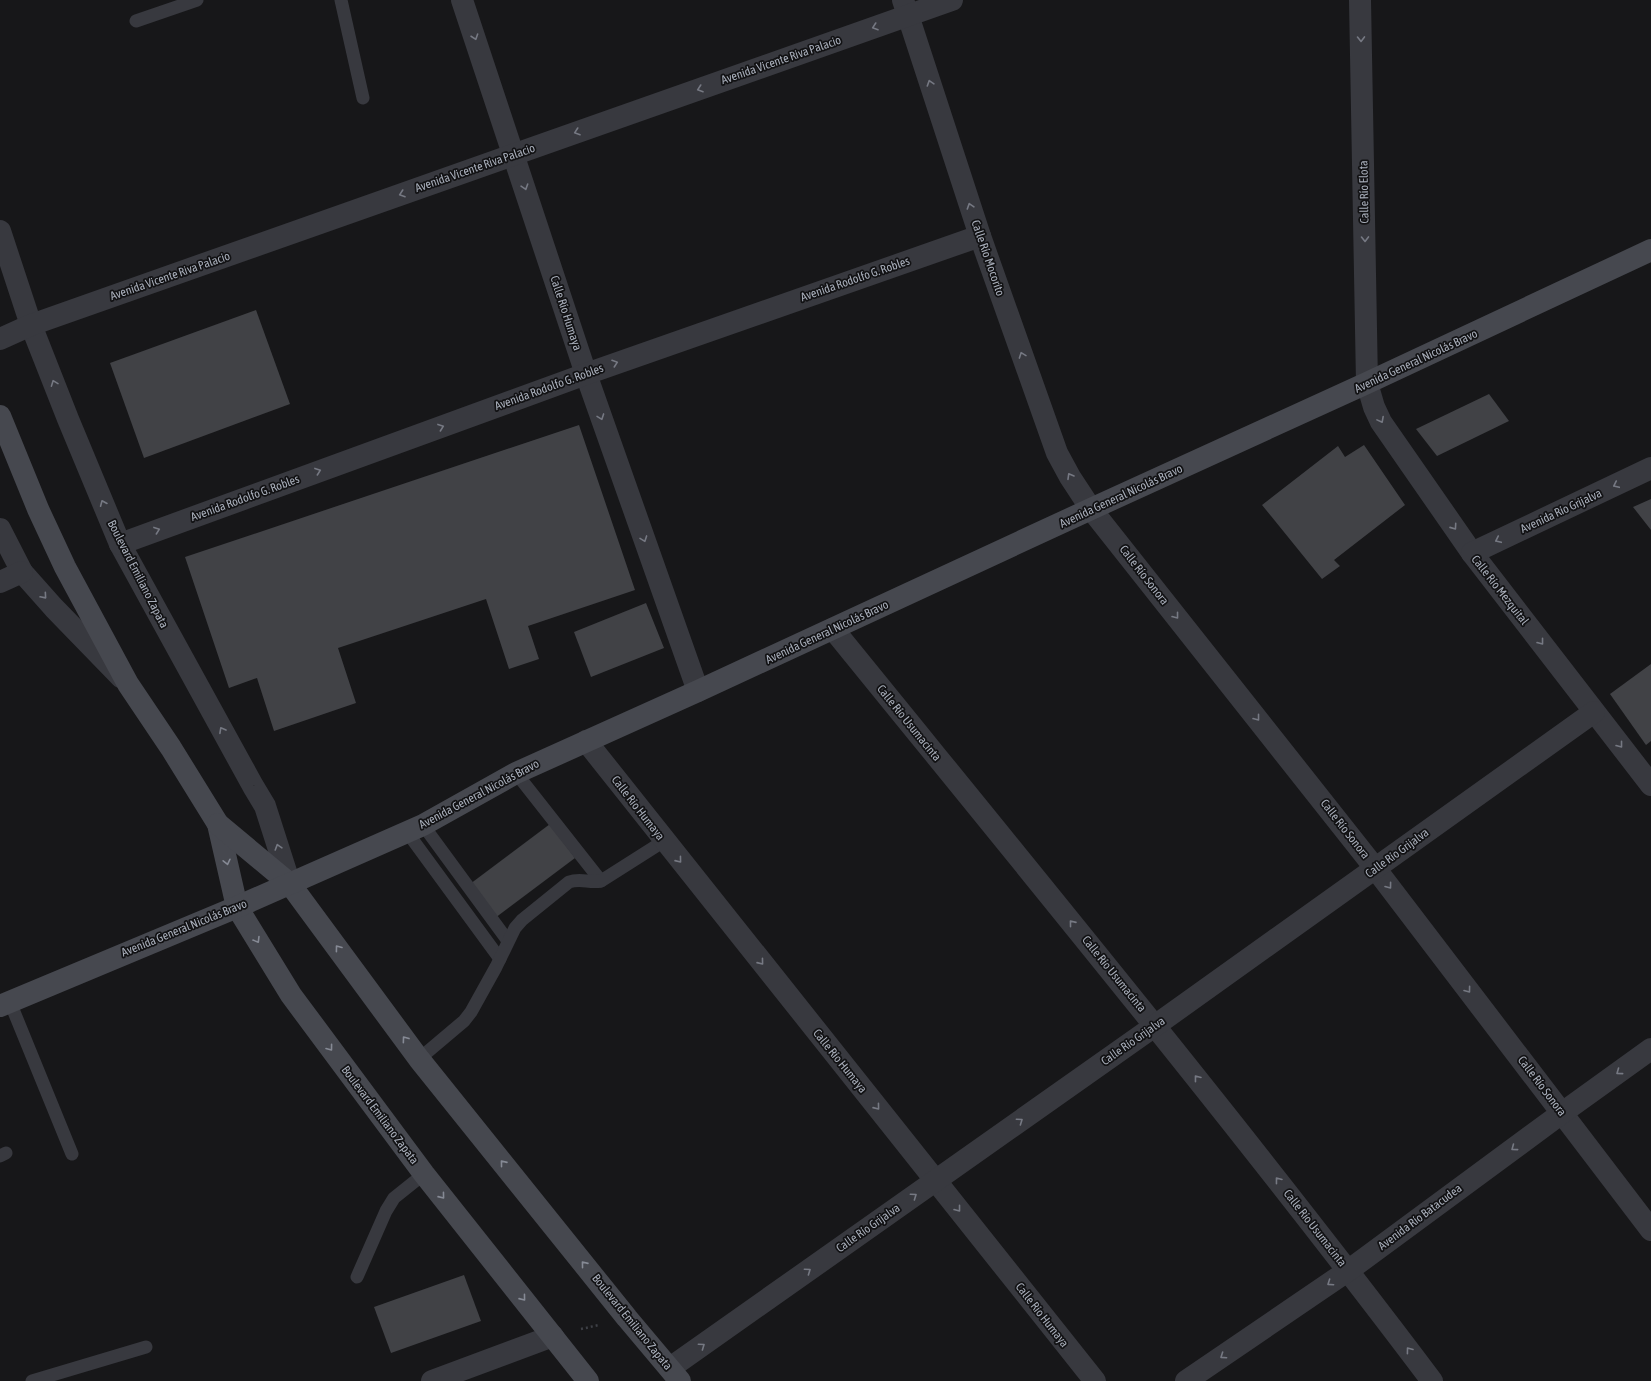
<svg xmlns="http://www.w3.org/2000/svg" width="1651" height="1381" font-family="'Asap Condensed',sans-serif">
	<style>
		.building { fill: #414246 }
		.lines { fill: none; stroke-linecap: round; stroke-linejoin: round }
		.path { stroke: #3e4046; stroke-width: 2.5; stroke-dasharray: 2 3; stroke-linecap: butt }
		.service { stroke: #38393f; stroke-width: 13 }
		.minor { stroke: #38393f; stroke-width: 22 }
		.secondary { stroke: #46484f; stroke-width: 22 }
		.oneway { stroke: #767983 }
		.oneway2 { stroke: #868a95 }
		.labels { text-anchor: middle; stroke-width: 3.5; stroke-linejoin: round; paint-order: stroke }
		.street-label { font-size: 12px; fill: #a8aeba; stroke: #121214 }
	</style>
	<rect width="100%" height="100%" fill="#171719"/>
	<g class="building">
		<path d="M256,310L290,404L144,458L110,363Z"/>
		<path d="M1489,394L1509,421L1437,456L1416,429Z"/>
		<path d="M579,425L635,590L528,626L539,659L509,669L486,599L338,648L356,703L274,731L257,678L229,688L185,557Z"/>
		<path d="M1364,445L1405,505L1334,560L1340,566L1322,579L1262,505L1338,446L1345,457Z"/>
		<path d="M1651,499V530L1633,507Z"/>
		<path d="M646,603L664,648L591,677L574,632Z"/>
		<path d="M1651,664V741L1646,745L1610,694Z"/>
		<path d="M550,824L575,858L495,918L470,884Z"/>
		<path d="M464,1275L481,1321L391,1353L374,1307Z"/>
	</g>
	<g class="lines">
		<path class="path" d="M581,1329L599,1325"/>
		<g class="service">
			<path d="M341,0L363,98"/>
			<path d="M136,21L197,0"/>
			<path d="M516,773L601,881"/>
			<path d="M423,825L508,941"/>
			<path d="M407,832L500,959"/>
			<path d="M10,1002L72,1154"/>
			<path d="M419,1059L464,1021L471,1012L496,967L515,928L522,920L569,882C580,878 589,883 601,881L664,841"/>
			<path d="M0,1156L6,1153"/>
			<path d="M357,1277L386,1211L394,1198L424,1174"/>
			<path d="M32,1381L146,1347"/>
		</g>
		<g class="minor">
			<path d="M462,0L586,374L698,691"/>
			<path d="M903,0L980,236L1057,453L1070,477L1091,509L1375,868L1651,1230"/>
			<path d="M1360,0L1367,383L1374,407L1381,422L1472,553L1651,785"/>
			<path d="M0,231L31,325L68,419L120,544L253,786L265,806L290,884"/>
			<path d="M0,339L31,325L952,0"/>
			<path d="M0,529L22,572L54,608L121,677"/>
			<path d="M120,544L586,374L980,236"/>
			<path d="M1472,553L1651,468"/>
			<path d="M0,582L22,572"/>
			<path d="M833,629C1035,878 1239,1125 1432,1381"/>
			<path d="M586,741L1095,1381"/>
			<path d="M670,1368L1156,1025L1594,712"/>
			<path d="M432,1381L553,1336"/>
			<path d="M1186,1381L1349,1270L1562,1113L1651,1049"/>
		</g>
		<g class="secondary">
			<path d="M0,416L38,509L65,567L128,684L171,748L218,824L237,907L291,995L424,1174L588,1381"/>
			<path d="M218,824L290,884L419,1059L627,1318L680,1381"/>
			<path d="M0,1006L237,907L423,825L516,773L698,691L1091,509L1367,383L1651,250"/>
		</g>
	</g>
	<defs><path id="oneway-chevron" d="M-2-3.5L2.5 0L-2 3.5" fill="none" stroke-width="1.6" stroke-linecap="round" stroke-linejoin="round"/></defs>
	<g class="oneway">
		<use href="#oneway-chevron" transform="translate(875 27) rotate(161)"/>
		<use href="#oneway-chevron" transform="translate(475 37) rotate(71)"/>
		<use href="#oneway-chevron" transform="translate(1361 39) rotate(89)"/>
		<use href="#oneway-chevron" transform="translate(930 83) rotate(-108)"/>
		<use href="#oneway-chevron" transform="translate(700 89) rotate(161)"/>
		<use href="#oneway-chevron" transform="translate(577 132) rotate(161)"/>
		<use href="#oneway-chevron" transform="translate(525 187) rotate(72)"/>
		<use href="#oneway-chevron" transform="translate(402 194) rotate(161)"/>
		<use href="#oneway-chevron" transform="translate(970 206) rotate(-108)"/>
		<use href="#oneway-chevron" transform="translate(1365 239) rotate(89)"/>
		<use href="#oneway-chevron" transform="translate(1022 355) rotate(-110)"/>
		<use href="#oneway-chevron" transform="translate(615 363) rotate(-19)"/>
		<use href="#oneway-chevron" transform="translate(54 383) rotate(-111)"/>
		<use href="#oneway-chevron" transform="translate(601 417) rotate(70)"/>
		<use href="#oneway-chevron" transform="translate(1381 420) rotate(62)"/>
		<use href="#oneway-chevron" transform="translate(441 427) rotate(-20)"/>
		<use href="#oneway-chevron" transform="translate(318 471) rotate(-20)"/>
		<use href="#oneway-chevron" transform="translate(1070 476) rotate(-120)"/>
		<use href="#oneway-chevron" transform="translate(1616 485) rotate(155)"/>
		<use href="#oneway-chevron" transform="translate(103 503) rotate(-113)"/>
		<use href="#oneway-chevron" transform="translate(1454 527) rotate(55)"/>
		<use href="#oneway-chevron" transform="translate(157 530) rotate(-20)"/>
		<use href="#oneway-chevron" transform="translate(644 539) rotate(70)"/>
		<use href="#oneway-chevron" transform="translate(1498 540) rotate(155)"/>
		<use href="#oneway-chevron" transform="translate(44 596) rotate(49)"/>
		<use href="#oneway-chevron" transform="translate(1176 616) rotate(52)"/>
		<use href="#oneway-chevron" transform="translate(1541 642) rotate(52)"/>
		<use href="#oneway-chevron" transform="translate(1257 718) rotate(52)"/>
		<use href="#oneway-chevron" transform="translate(222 730) rotate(-119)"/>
		<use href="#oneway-chevron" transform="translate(1620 745) rotate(52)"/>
		<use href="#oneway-chevron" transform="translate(278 847) rotate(-107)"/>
		<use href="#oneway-chevron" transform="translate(679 860) rotate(51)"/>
		<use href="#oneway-chevron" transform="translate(1389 886) rotate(53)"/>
		<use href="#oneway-chevron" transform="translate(1072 923) rotate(-129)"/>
		<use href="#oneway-chevron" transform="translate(761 962) rotate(51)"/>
		<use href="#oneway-chevron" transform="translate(1468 990) rotate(53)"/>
		<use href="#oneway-chevron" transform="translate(1619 1072) rotate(144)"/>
		<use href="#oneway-chevron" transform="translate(1197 1078) rotate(-128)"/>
		<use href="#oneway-chevron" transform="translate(877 1107) rotate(51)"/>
		<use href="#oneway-chevron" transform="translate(1020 1121) rotate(-35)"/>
		<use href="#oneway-chevron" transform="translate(1514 1148) rotate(143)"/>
		<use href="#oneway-chevron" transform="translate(1278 1180) rotate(-128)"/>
		<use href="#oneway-chevron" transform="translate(914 1196) rotate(-35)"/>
		<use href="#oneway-chevron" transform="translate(958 1209) rotate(52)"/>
		<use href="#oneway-chevron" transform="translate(808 1271) rotate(-35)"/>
		<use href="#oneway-chevron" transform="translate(1330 1283) rotate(146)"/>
		<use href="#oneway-chevron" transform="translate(702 1346) rotate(-35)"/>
		<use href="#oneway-chevron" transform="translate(1409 1350) rotate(-127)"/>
		<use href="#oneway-chevron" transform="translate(1223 1356) rotate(146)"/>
	</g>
	<g class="oneway2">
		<use href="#oneway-chevron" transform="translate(227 862) rotate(77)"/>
		<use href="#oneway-chevron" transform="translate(257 940) rotate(59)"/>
		<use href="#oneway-chevron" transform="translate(338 948) rotate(-127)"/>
		<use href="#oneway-chevron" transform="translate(405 1039) rotate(-126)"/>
		<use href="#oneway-chevron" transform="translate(330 1048) rotate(53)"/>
		<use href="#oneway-chevron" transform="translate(503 1163) rotate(-129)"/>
		<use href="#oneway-chevron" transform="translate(442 1196) rotate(51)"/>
		<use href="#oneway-chevron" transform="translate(584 1264) rotate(-129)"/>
		<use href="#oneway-chevron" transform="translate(523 1298) rotate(51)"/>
	</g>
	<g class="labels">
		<g class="street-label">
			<text transform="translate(781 60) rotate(-19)" y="4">Avenida Vicente Riva Palacio</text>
			<text transform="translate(475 168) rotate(-19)" y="4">Avenida Vicente Riva Palacio</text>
			<text transform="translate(1364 192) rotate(-91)" y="4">Calle Río Elota</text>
			<text transform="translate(988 258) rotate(71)" y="4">Calle Río Mocorito</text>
			<text transform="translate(170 276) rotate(-19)" y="4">Avenida Vicente Riva Palacio</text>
			<text transform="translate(855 279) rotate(-19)" y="4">Avenida Rodolfo G. Robles</text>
			<text transform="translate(566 313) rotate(72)" y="4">Calle Río Humaya</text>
			<text transform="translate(1416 361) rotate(-25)" y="4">Avenida General Nicolás Bravo</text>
			<text transform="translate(549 387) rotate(-20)" y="4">Avenida Rodolfo G. Robles</text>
			<text transform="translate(1121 496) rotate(-25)" y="4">Avenida General Nicolás Bravo</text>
			<text transform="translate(245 498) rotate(-20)" y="4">Avenida Rodolfo G. Robles</text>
			<text transform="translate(1561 511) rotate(-25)" y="4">Avenida Río Grijalva</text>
			<text transform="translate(138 574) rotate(63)" y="4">Boulevard Emiliano Zapata</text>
			<text transform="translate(1144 575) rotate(52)" y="4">Calle Río Sonora</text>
			<text transform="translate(1500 590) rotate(52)" y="4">Calle Río Mezquital</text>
			<text transform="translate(827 632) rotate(-25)" y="4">Avenida General Nicolás Bravo</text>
			<text transform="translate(909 723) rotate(51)" y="4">Calle Río Usumacinta</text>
			<text transform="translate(479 794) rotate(-28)" y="4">Avenida General Nicolás Bravo</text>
			<text transform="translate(638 808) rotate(52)" y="4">Calle Río Humaya</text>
			<text transform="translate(1345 829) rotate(52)" y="4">Calle Río Sonora</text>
			<text transform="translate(1397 853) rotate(-36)" y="4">Calle Río Grijalva</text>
			<text transform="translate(184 928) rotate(-22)" y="4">Avenida General Nicolás Bravo</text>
			<text transform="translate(1114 974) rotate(51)" y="4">Calle Río Usumacinta</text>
			<text transform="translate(1133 1041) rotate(-35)" y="4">Calle Río Grijalva</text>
			<text transform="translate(840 1061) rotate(51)" y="4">Calle Río Humaya</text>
			<text transform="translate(1542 1086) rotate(53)" y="4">Calle Río Sonora</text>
			<text transform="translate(380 1115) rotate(53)" y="4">Boulevard Emiliano Zapata</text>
			<text transform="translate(1420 1217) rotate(-37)" y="4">Avenida Río Batacudea</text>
			<text transform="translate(868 1228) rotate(-35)" y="4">Calle Río Grijalva</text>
			<text transform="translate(1315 1228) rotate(52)" y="4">Calle Río Usumacinta</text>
			<text transform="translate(1042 1315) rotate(52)" y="4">Calle Río Humaya</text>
			<text transform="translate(632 1322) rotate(51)" y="4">Boulevard Emiliano Zapata</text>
		</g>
	</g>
</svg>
